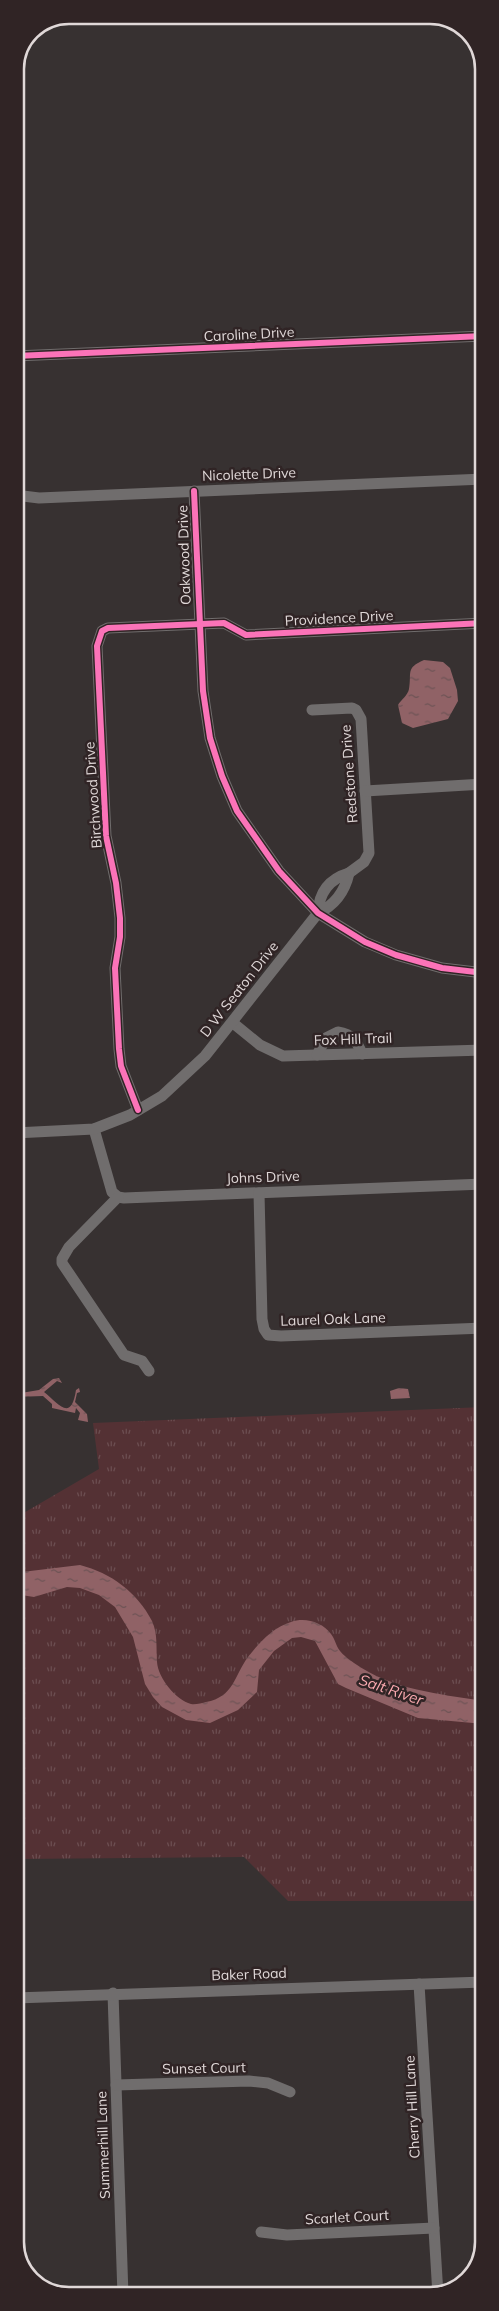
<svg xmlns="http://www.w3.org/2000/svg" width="499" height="2311" font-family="Mulish,sans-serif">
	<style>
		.grass { fill: url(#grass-tufts) }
		.water { fill: url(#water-ripples) }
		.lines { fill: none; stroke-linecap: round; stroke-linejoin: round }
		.minor { stroke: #706d6d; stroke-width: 11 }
		.cycleway-casing { stroke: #302425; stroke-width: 9 }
		.cycleway { stroke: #fb73b8; stroke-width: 6 }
		.labels { text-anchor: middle; stroke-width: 5; stroke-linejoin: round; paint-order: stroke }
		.street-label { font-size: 14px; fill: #e0d8d8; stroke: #302425 }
		.water-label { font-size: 15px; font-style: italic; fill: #fcabb1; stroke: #302425 }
		.rim { fill: none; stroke: #e0d8d8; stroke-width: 2.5 }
	</style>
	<defs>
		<pattern id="grass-tufts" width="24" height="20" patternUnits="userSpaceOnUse" patternTransform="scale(1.25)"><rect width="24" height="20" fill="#543134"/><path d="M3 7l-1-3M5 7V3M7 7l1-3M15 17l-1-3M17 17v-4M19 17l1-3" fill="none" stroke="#6c4e51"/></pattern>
		<pattern id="water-ripples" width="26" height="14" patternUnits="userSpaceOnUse" patternTransform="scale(1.25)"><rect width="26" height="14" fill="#906266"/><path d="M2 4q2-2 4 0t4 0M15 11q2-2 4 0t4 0" fill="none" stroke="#6d5355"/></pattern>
	</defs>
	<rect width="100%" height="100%" fill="#373131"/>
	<path class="grass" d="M484,1407V1901H288L244,1857L15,1859V1518L99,1469L93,1423Z"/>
	<g class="water">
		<path d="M424,660L443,662L450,668L457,690L458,701L448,719L413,728L402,723L398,705C401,700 408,695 409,689C412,673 405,668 424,660Z"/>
		<path d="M59,1378L62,1383L57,1381L44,1392C58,1403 71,1423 76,1390L79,1388L80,1392L77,1393L75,1402L87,1414L88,1422L78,1420L80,1413L76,1408L75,1413L52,1408V1404L43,1396L15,1397V1394L39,1390L53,1379Z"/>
		<path d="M399,1388L408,1389L410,1398L391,1399L390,1391Z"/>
		<path d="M80,1565C111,1573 137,1592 152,1621C158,1634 156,1648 157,1662C158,1678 176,1700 191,1704C195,1705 202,1703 206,1702C234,1697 234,1676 248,1657C259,1643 273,1627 291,1622C305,1617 322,1622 331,1634C335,1639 336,1646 340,1651C343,1655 350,1660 354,1663C392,1690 440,1694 484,1701V1724L418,1718L346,1688L338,1684L315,1641L301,1637L292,1638L274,1651L259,1670L257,1692L238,1710L210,1723L186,1720L162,1707L153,1697L145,1684L133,1637L115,1607L99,1595L80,1588L67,1587L34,1597L15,1594V1571L22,1572Z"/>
	</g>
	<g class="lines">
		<g class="minor">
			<path d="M15,356L484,336"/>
			<path d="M194,491L203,691L210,738L222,776L237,811L279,871L318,913L365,942L396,955L442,968L484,973"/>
			<path d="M15,495L39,498L484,479"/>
			<path d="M312,710L352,708L356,710L361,719L369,853L364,862L349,873"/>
			<path d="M365,791L484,784"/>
			<path d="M233,1023L260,1045L283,1056L484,1050"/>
			<path d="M317,1055L326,1038L338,1032C352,1034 357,1041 362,1054"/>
			<path d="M138,1110L121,1066L119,1049L115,968L120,937V918L116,883L106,836L97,646L102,631L108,628L224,623L246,635L484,623"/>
			<path d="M94,1129L112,1192L118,1197L124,1198L484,1184"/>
			<path d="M15,1133L94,1129L130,1115L162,1096L205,1056L318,913C335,905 345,891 349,873C329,879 319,892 318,913"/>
			<path d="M259,1193L262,1319L264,1329L268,1335L281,1336L484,1328"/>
			<path d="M118,1197L69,1247L62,1259V1263L124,1355L142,1361L149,1371"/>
			<path d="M419,1984L438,2295"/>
			<path d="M113,1993L123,2296"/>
			<path d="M15,1998L484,1982"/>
			<path d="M116,2085L249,2081L268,2083L290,2092"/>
			<path d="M261,2232L287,2235L434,2228"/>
		</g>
		<g class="cycleway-casing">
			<g id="cycleway">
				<path d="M15,356L484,336"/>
				<path d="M194,491L203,691L210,738L222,776L237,811L279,871L318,913L365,942L396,955L442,968L484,973"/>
				<path d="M138,1110L121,1066L119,1049L115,968L120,937V918L116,883L106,836L97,646L102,631L108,628L224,623L246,635L484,623"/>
			</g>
		</g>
		<use href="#cycleway" class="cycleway"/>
	</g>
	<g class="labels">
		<g class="street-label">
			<text transform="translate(249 334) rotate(-3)" y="5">Caroline Drive</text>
			<text transform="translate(249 474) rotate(-2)" y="5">Nicolette Drive</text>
			<text transform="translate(184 555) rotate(-92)" y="5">Oakwood Drive</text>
			<text transform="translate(339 618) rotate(-3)" y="5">Providence Drive</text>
			<text transform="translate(349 774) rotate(-94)" y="5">Redstone Drive</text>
			<text transform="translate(93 795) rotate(-94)" y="5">Birchwood Drive</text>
			<text transform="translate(239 989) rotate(-52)" y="5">D W Seaton Drive</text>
			<text transform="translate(353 1039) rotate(-2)" y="5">Fox Hill Trail</text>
			<text transform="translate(263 1177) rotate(-2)" y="5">Johns Drive</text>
			<text transform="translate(333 1319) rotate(-2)" y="5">Laurel Oak Lane</text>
			<text transform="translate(249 1974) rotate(-2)" y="5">Baker Road</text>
			<text transform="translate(204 2068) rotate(-1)" y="5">Sunset Court</text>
			<text transform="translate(412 2107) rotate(-93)" y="5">Cherry Hill Lane</text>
			<text transform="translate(103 2145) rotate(-92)" y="5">Summerhill Lane</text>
			<text transform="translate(347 2217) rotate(-3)" y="5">Scarlet Court</text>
		</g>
		<g class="water-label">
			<text transform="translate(391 1690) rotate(19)" y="5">Salt River</text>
		</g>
	</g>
	<path d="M0 0H499V2311H0ZM69 24H430A45 45 0 0 1 475 69V2242A45 45 0 0 1 430 2287H69A45 45 0 0 1 24 2242V69A45 45 0 0 1 69 24Z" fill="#302425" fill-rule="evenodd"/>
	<path class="rim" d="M69 24H430A45 45 0 0 1 475 69V2242A45 45 0 0 1 430 2287H69A45 45 0 0 1 24 2242V69A45 45 0 0 1 69 24Z"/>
</svg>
